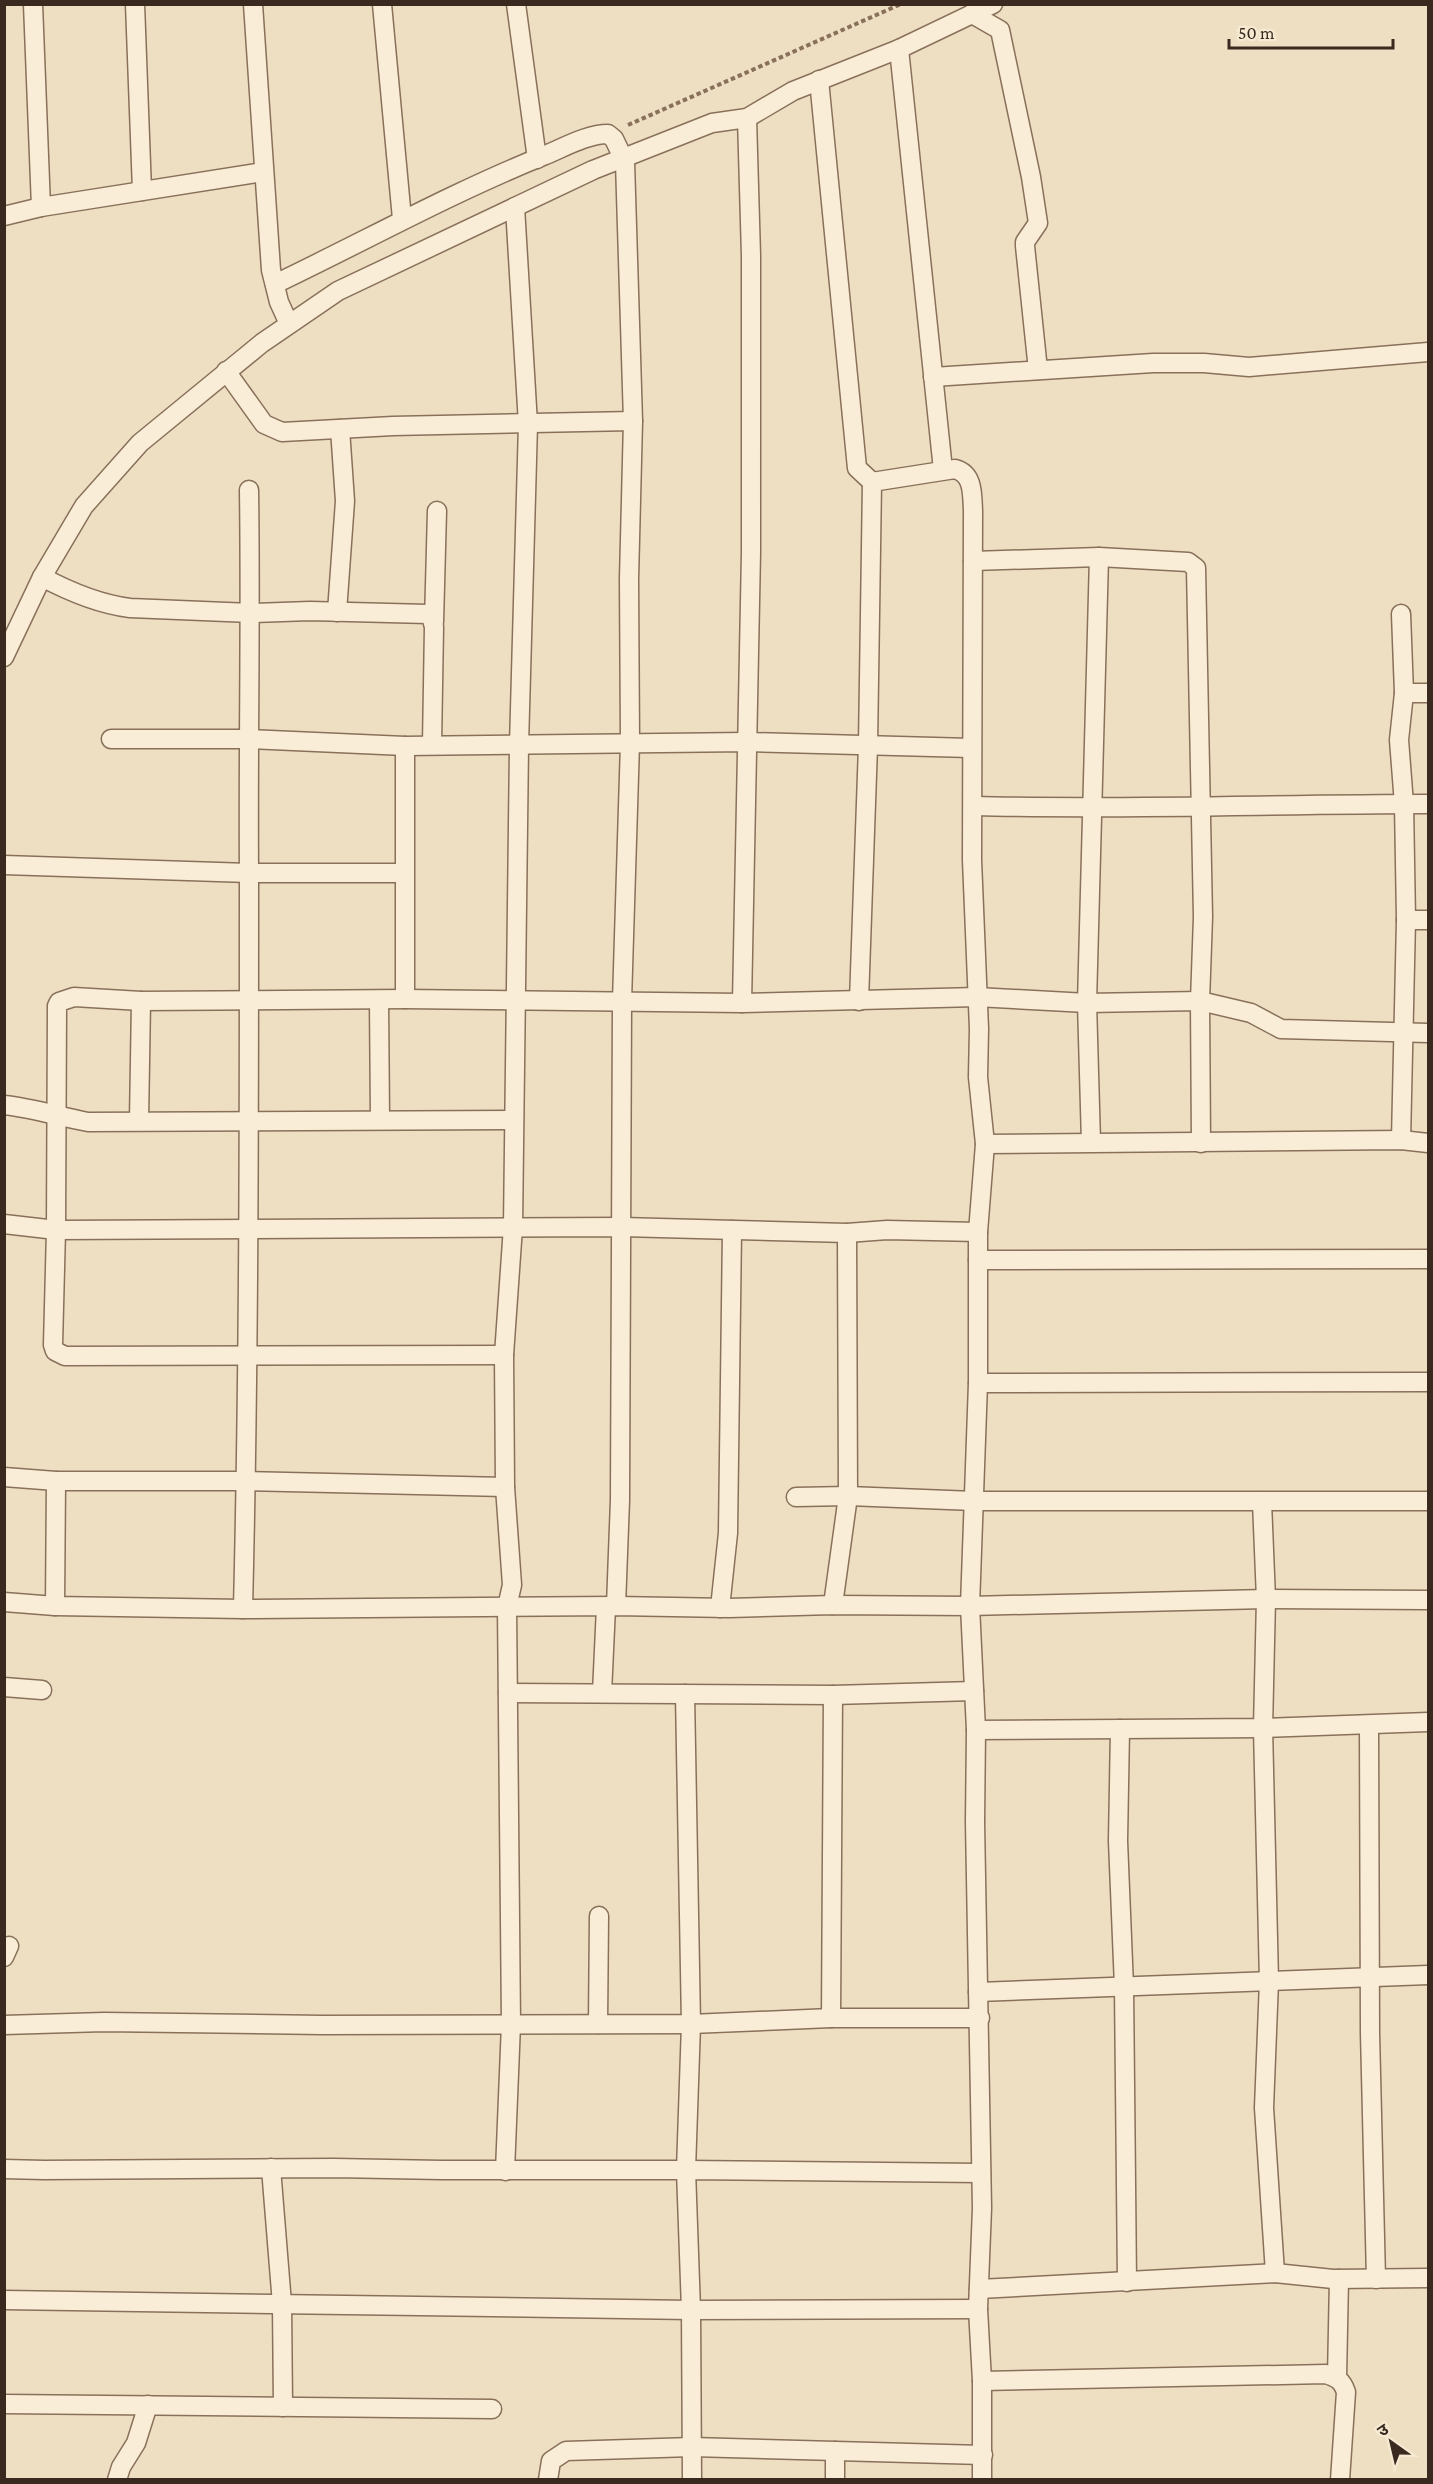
<svg xmlns="http://www.w3.org/2000/svg" width="1433" height="2484" font-family="'Crimson Pro','Noto Sans Devanagari',serif">
	<style>
		.lines { fill: none; stroke-linecap: round; stroke-linejoin: round }
		.minor-casing { stroke: #89705a; stroke-width: 21 }
		.path { stroke: #89705a; stroke-width: 4; stroke-dasharray: 4.5 3; stroke-linecap: butt }
		.minor { stroke: #f9edd7; stroke-width: 18 }
	</style>
	<rect width="100%" height="100%" fill="#eedfc3"/>
	<g class="lines">
		<g class="minor-casing">
			<g id="minor">
				<path d="M33,4L41,207"/>
				<path d="M135,4L142,191"/>
				<path d="M253,4L271,270L279,302L289,324"/>
				<path d="M382,4L402,219"/>
				<path d="M516,4L537,159"/>
				<path d="M972,14L1000,30L1031,177L1038,223L1025,242V246L1038,370"/>
				<path d="M899,49L943,470"/>
				<path d="M819,80L857,468L872,482"/>
				<path d="M4,216L41,207L263,172"/>
				<path d="M275,284C365,241 451,193 543,156C563,148 587,134 608,134L614,139L625,162L633,421L629,579L630,743L622,1001L620,1500L616,1606"/>
				<path d="M226,371L264,424L282,432L393,426L633,421"/>
				<path d="M933,377L1153,363H1204L1249,367L1428,352"/>
				<path d="M973,561L1099,557L1188,562L1196,568L1203,917L1200,1001L1201,1143"/>
				<path d="M42,577C70,592 98,604 130,608L251,613L310,611L428,614L431,616L434,627L432,744"/>
				<path d="M337,612L345,501L340,429"/>
				<path d="M1401,614L1404,693L1399,740L1404,804L1406,920L1401,1140"/>
				<path d="M434,622L437,511"/>
				<path d="M4,657L42,577L84,506L140,443L262,343L338,291L593,170L712,123L747,118L793,91L899,49L993,4"/>
				<path d="M1404,693H1428"/>
				<path d="M111,739H249L405,746L748,742L971,748"/>
				<path d="M405,746V999"/>
				<path d="M974,806C1125,810 1277,804 1428,804"/>
				<path d="M4,865L249,873H403"/>
				<path d="M1406,920H1428"/>
				<path d="M379,1000L380,1120"/>
				<path d="M859,1001L868,746L872,482L955,469C974,474 972,495 973,511L972,860L979,1029L978,1077L985,1144L978,1232V1383L970,1606L976,1730L975,1822L982,2208L978,2309L982,2381V2480"/>
				<path d="M742,1003L751,552V256L747,118"/>
				<path d="M4,1105C33,1108 60,1117 88,1122L513,1120"/>
				<path d="M139,1121L141,1001"/>
				<path d="M1091,1142L1087,1003L1099,557"/>
				<path d="M985,1144L1401,1140L1428,1143"/>
				<path d="M4,1224L56,1230L622,1227L847,1233L887,1230L978,1232"/>
				<path d="M978,1260L1428,1259"/>
				<path d="M504,1355L65,1356L55,1351L53,1345L56,1230L57,1006L59,1002L74,997L141,1001L405,999L742,1003L977,997L1087,1003L1200,1001L1251,1013L1281,1029L1428,1033"/>
				<path d="M978,1383L1428,1382"/>
				<path d="M4,1477L56,1481H246L505,1487"/>
				<path d="M796,1497L848,1496L974,1501H1428"/>
				<path d="M1262,1502L1266,1599L1263,1728L1269,1981L1264,2108L1275,2273"/>
				<path d="M4,1602L55,1606L243,1609L616,1606L729,1608L833,1605L970,1606L1266,1599L1428,1600"/>
				<path d="M833,1605L848,1496L847,1233"/>
				<path d="M55,1606L56,1481"/>
				<path d="M720,1608L728,1533L732,1230"/>
				<path d="M243,1609C249,1363 249,1118 249,872C248,745 251,617 249,490"/>
				<path d="M4,1687L42,1690"/>
				<path d="M508,1693L833,1695L974,1691"/>
				<path d="M602,1693L606,1607"/>
				<path d="M1369,1725L1370,2033L1376,2279"/>
				<path d="M1120,1729L1118,1841L1124,1987L1127,2282"/>
				<path d="M976,1730L1263,1728L1428,1722"/>
				<path d="M4,1957L9,1946"/>
				<path d="M978,1992L1428,1975"/>
				<path d="M831,2018L833,1695"/>
				<path d="M598,2024L599,1916"/>
				<path d="M4,2025L104,2022L323,2025L691,2024L831,2018H980"/>
				<path d="M271,2168L282,2304L283,2407"/>
				<path d="M4,2169L44,2170L334,2168L442,2170H686L691,2024L685,1694"/>
				<path d="M505,2171L511,2024L507,1607L512,1585L505,1487L504,1355L513,1227L519,745L528,424L515,207"/>
				<path d="M979,2289L1275,2273L1333,2279L1428,2278"/>
				<path d="M4,2300L691,2310L978,2309"/>
				<path d="M1337,2378L1339,2279"/>
				<path d="M982,2381L1326,2374C1337,2378 1342,2380 1346,2392L1340,2480"/>
				<path d="M4,2404L492,2409"/>
				<path d="M117,2480L121,2467L136,2443L148,2405"/>
				<path d="M548,2480L551,2461L566,2451L692,2447L983,2455"/>
				<path d="M692,2480L691,2310L686,2170L981,2173"/>
				<path d="M835,2480V2451"/>
			</g>
		</g>
		<path class="path" d="M628,125L901,4"/>
		<use href="#minor" class="minor"/>
	</g>
	<rect width="1433" height="2484" fill="none" stroke="#39291e" stroke-width="12"/>
	<g transform="translate(1391 2442) rotate(326)" stroke="#f6ead3" stroke-width="4.5" paint-order="stroke">
	<path d="M0-4.5L10 22L0 15L-10 22Z" fill="#39291e"/>
	<text y="-9" font-size="16" font-weight="bold" text-anchor="middle" fill="#39291e">उ</text>
	</g>
	<path d="M1229 39v9h164v-9" fill="none" stroke="#39291e" stroke-width="3"/>
	<text x="1238" y="39" font-size="18" fill="#39291e" stroke="#f6ead3" stroke-width="4.5" paint-order="stroke">50 m</text>
</svg>
